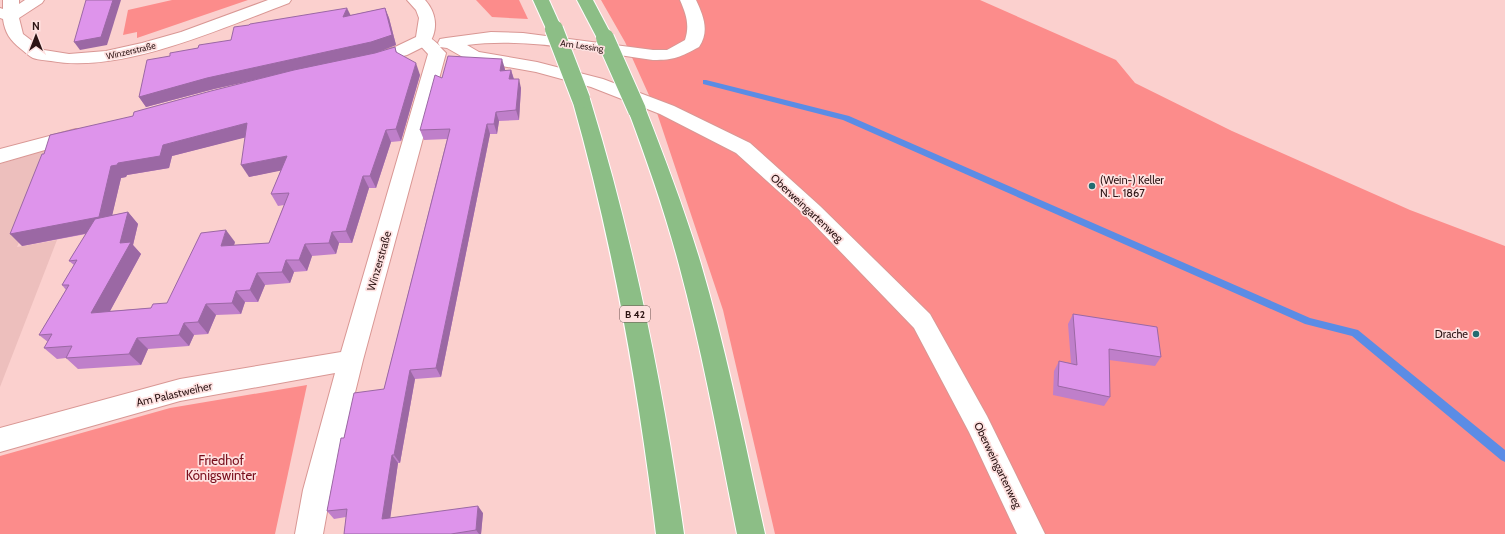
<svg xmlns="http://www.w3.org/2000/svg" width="1505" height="534" font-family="Cabin,sans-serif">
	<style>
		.built { fill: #edbfbd }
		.green { fill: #fc8c8b }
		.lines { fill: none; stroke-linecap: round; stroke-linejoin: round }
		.stream { fill: #5b8ce5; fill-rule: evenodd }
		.minor-casing { stroke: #d99794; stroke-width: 2 }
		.tertiary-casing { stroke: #d99794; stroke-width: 2 }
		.trunk-casing { stroke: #fff; stroke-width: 2 }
		.minor { fill: #fff; fill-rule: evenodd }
		.tertiary { fill: #fff; fill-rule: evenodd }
		.trunk { fill: #8cbe86; fill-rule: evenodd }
		.trunk-bridge-casing { stroke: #fff; stroke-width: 20; stroke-linecap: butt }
		.trunk-bridge { stroke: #8cbe86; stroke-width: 18 }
		.wall { fill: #bf7fca; fill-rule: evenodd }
		.shaded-wall { fill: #9b68a4 }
		.building { fill: #de94eb; stroke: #9b68a4 }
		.poi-dot { fill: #216c71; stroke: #fee1e0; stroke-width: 1.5 }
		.labels { text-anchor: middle; stroke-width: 3.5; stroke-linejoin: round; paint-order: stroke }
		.far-street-label { font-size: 9px; fill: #2c1414; stroke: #fee1e0 }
		.shield { fill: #fee1e0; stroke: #6b5251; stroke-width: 1 }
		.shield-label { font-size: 10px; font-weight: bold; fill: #2c1414 }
		.poi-label { font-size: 11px; fill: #2c1414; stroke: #fee1e0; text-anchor: start }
		.street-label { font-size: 11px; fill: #2c1414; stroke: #fee1e0 }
		.near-park-label { font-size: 13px; fill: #790e1c; stroke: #fee1e0 }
	</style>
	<rect width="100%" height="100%" fill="#fbd0ce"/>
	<path class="built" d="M59,146L52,166L17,247L57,240L0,387V164Z"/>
	<g class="green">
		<path d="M172,0H248L137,38V32L123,35L128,10Z"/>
		<path d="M476,0H519L528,19L492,17Z"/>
		<path d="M601,0H980L1116,60L1135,83L1232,131L1410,210L1505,246V534H775L723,310L657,113L625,42Z"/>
		<path d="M307,385L275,534H0V456L170,408Z"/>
	</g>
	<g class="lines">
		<path class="stream" d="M703,80H706L849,116L1310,318L1358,330L1505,450V462L1501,460L1352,336L1305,324L843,120L703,84Z"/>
		<g class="minor-casing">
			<path id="minor" d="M680,0H696C703,15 710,31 699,47C680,57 675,60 653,60C594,52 526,37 467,45L479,52L537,62L603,79L674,106L750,143L820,206L930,314L987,416L1045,534H1017L969,432L914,328L806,216L736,153L660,114L591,87L536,72L468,60L447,48L440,47L446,53L363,360L331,490L323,534H295L303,490L335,373L180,401L0,452V428L180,379L341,352L428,54L415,40L417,36C428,34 432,39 440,46L438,43L440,39L446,38L491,32L523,33L653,50H667L685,40C690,25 686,14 680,0Z"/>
		</g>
		<g class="tertiary-casing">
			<g id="tertiary">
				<path d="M3,0H19V4L25,0H44L42,3L19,18L23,34L44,50L69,54L106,51L142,43L181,32L268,0H291L289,3C222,28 122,74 51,61C45,60 39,60 33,58C29,56 25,52 21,49C10,40 5,33 3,19L0,18V8L3,9Z"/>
				<path d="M407,0H425C436,12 439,29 429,44L407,55L369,65L363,64L360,60L363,56L395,47L416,37L419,18L416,10Z"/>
				<path d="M76,129L83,131L86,135L83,139L0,163V149Z"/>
			</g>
		</g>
		<g class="trunk-casing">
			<g id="trunk">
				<path d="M533,0H549L562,29L560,33L554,34L548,33Z"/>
				<path d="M577,0H593L613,38L611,42L605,43L599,42Z"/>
				<path d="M581,93L587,95L590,99C634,242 663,386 684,534H656C638,386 613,243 572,99L575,95Z"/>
				<path d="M637,104L644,106L646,110C666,161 685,211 701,264C727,352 745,444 765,534H737C719,444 703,354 679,265C665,212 647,161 628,110L630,106Z"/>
			</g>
		</g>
		<use href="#minor" class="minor"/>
		<use href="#tertiary" class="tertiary"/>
		<use href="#trunk" class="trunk"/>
		<g class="trunk-bridge-casing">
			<g id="trunk-bridge">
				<path d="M554,29L581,99"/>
				<path d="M605,38L637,110"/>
			</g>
		</g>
		<use href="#trunk-bridge" class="trunk-bridge"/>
	</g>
	<g class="wall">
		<path d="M385,8L389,18L396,45L376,52L395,47L397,53L420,75L401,141L391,142L376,188H369L352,243H339L336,254L312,256L307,271L294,272L290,283L265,285L258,302H245L241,314L216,315L208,334L194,335L189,346L148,349L141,365L78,369L66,358L57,359L44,348L48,342L39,335L66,290L62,285L74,265L69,261L86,234L22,246L44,154L133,116L257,79L214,89L146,107L139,97L170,56L198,48L231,40ZM245,137L249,177L281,170L271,194L278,206L284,205L269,243L234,245L235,242L167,303L151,308L110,311L141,254L133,245L138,224L128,212L112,215L121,178L126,177L127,175L169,168L172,156Z"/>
		<path d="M505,69V71L511,70L514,79L521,88L519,120L499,121L497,134H490L441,377L415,379L400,463H398L390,518L483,513L481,534H344L346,517L334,519L327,511L344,438L384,389L447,139L424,140L420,130L442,78Z"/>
		<path d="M1073,314L1161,357L1155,366L1109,360L1110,397L1104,406L1053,395L1054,371L1059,361L1071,363L1068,324Z"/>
	</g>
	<g class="shaded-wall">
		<path d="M113,0H121L107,45L80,50L74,42Z"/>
		<path d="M347,8L352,18L343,17Z"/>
		<path d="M385,8L389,18L396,45L376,53L214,89L146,107L139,97Z"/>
		<path d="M502,59L505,69L503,81L500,71Z"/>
		<path d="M416,63L420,75L401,141L396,129Z"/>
		<path d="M511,70L514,80L509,79Z"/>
		<path d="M519,79L521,88L519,120L516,110Z"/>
		<path d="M496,112L499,121L497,134L494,124Z"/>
		<path d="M247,123L255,135L172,156L169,168L127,175L126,177L121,178L109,229L22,246L10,234L111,166L118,163L163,145Z"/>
		<path d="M487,124L490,134L441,377L436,368Z"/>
		<path d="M386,130L391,142L376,188L370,176Z"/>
		<path d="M287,156L294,168L249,177L241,165Z"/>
		<path d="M363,176L369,188L352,243L346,231Z"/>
		<path d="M128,212L138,224L133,245L141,254L103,324L91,313Z"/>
		<path d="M226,230L235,242L230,258L221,246Z"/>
		<path d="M332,232L339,243L336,254L329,243Z"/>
		<path d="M305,244L312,256L307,271L299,260Z"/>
		<path d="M286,260L294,272L290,283L282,272Z"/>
		<path d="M257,273L265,285L258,302L250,290Z"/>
		<path d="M236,291L245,302L241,314L232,303Z"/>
		<path d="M206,304L216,315L208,334L198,322Z"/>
		<path d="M184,323L194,335L189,346L179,335Z"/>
		<path d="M137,338L148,349L141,365L129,354Z"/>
		<path d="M410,370L415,379L400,463L394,455Z"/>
		<path d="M392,455L398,463L389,527L382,519Z"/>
		<path d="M478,506L483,513L481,534H479L476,530Z"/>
	</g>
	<g class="building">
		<path d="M86,0H113L101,37L74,42Z"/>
		<path d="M347,8L343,17L385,8L392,35L371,42L207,78L139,97L147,60L170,56V53L198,48L199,45L231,40L234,27L249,25L250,24Z"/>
		<path d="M395,47L396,52L416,63L396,129L386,130L370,176H363L346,231L332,232L329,243L305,244L299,260H286L282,272L257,273L250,290L236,291L232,303L206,304L198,322L184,323L179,335L137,338L129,354L66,358L72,346L44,348L52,334L39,335L69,285H62L77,260L69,261L95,219L128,212L120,243L131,242L91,313L151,308L153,304L167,303L201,233L226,230L221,246L269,243L289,193L271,194L287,156L241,165L247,123L163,145L160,156L118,163L117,165L111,166L99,217L10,234L42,154H44L50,135L133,116L134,112L211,91L294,70L375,53Z"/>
		<path d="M448,56L502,59L500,71L511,70L509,79H519L516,110L496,112L494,124H487L436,368L410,370L394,455H392L382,519L478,506L476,530L451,534H344L347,509L327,511L341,438H344L354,393L384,389L450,129L420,130L435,75L442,78Z"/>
		<path d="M1073,314L1157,327L1161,357L1109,349L1110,397L1058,386L1059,361L1077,365Z"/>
	</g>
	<g class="poi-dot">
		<circle cx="1092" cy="186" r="4"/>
		<circle cx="1476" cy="334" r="4"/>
	</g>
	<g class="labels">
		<g class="far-street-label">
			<text transform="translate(582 46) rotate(8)" y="3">Am Lessing</text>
			<text transform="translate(131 51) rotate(-13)" y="3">Winzerstraße</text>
		</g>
		<rect class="shield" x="620" y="306" width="30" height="16" rx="3"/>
		<g class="shield-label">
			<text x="635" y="318">B 42</text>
		</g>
		<g class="poi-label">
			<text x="1100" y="184">(Wein-) Keller<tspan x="1100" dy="13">N. L. 1867</tspan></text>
			<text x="1468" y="338" text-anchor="end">Drache</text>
		</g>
		<g class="street-label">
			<text transform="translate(807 208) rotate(43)" y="4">Oberweingartenweg</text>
			<text transform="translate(379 261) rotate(-74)" y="4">Winzerstraße</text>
			<text transform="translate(174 394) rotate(-13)" y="4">Am Palastweiher</text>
			<text transform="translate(998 465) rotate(64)" y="4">Oberweingartenweg</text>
		</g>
		<g class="near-park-label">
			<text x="221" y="465">Friedhof<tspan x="221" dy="15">Königswinter</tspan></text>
		</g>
	</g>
	<g transform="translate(36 36)" stroke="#fee1e0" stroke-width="3" paint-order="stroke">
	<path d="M0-3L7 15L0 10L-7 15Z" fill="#2c1414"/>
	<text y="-6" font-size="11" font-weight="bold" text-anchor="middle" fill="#2c1414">N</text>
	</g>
</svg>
